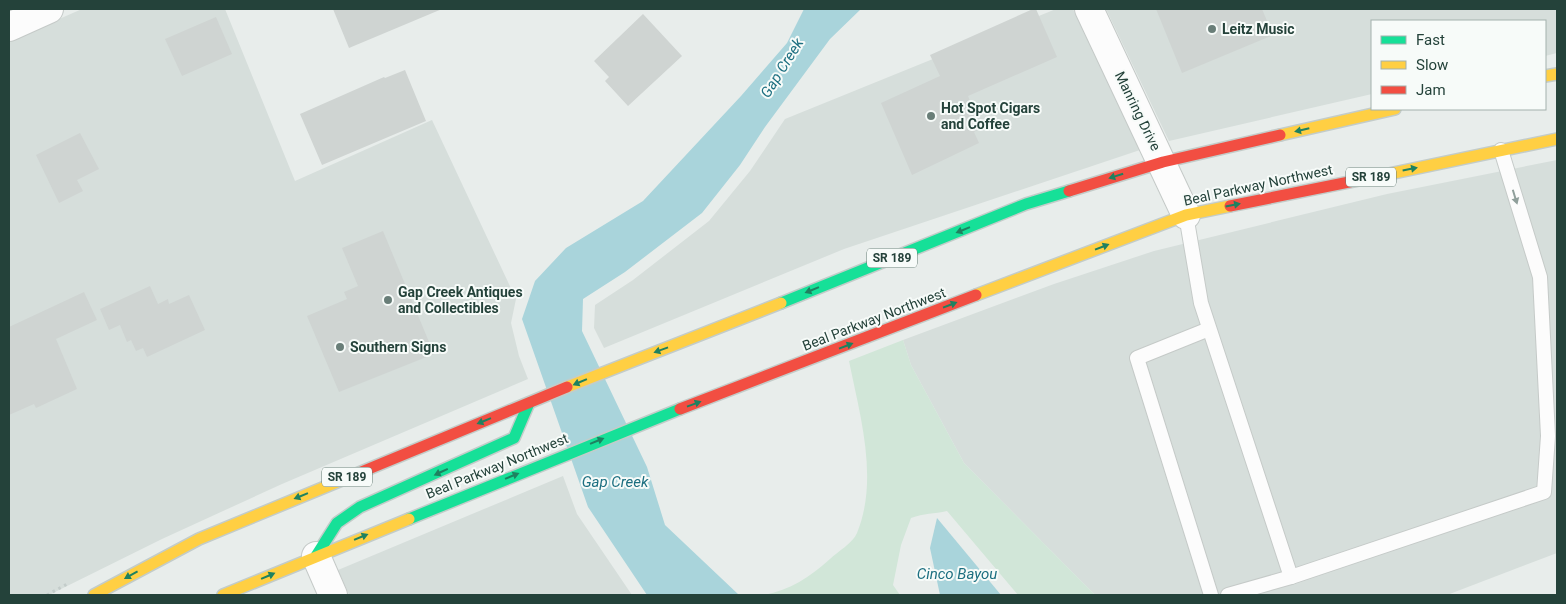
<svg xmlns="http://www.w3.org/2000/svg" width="1566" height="604" font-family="Roboto,sans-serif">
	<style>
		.built { fill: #d6dedb }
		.green { fill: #d1e6d8 }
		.water { fill: #a9d4db }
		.building { fill: #cfd4d2 }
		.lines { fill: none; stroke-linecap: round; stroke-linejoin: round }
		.lane-casing { stroke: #c5cac8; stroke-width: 16 }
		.street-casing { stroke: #c5cac8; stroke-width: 30 }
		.fast-casing { stroke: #c3ccc9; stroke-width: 14 }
		.slow-casing { stroke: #c3ccc9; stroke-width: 14 }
		.jam-casing { stroke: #c3ccc9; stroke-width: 14 }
		.path { stroke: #c3ccca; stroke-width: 3; stroke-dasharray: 2.5 4; stroke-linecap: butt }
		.lane { stroke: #fcfcfc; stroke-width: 14 }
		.street { stroke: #fcfcfc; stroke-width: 28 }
		.fast { stroke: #16e098; stroke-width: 11 }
		.slow { stroke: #ffcf43; stroke-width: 11 }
		.jam { stroke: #f24e42; stroke-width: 11 }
		.oneway { fill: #1e8160 }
		.oneway2 { fill: #909f9b }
		.poi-dot { fill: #697e78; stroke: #f7fbf9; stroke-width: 2 }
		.labels { text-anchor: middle; stroke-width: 4; stroke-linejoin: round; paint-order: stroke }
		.shield { fill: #f7fbf9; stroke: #637a73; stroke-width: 1 }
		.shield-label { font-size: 12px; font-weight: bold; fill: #24423a }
		.poi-label { font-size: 14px; font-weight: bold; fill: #24423a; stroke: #f7fbf9; text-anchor: start }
		.street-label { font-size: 14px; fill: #24423a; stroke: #f7fbf9 }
		.water-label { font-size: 15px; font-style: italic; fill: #1c6f80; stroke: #f7fbf9 }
	</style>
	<rect width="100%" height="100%" fill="#e8edeb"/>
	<g class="built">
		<path d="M82,9H225L295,181L432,120L516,299L511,323L519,356L528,379L282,484L162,539L49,595H9V41Z"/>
		<path d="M1056,9H1073L1140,150L844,249L604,348L594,328L595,305L633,280L709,221L750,171L785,119Z"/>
		<path d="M1106,9H1557V53L1545,56V21H1372V94L1169,141Z"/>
		<path d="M1557,160V553L1447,595H1095L964,463L911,365L903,340L1054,284L1154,251L1387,194Z"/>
		<path d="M563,476L577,514L632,595H349L338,570Z"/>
	</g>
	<path class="green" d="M903,340L911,365L964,463L1095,595H1018L947,511C934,514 924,513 911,518L901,545L893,585L900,595H764C790,590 810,577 830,559C837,552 853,543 857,533C879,479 860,416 849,361Z"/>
	<g class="water">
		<path d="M804,9H861L830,39L765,127L740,165L702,213L625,272L583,299L582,331L647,467L665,525L739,595H647L588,507L522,319L535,281L566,248L643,201L741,96L787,43Z"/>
		<path d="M937,518L1001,595H940L930,548Z"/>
	</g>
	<g class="building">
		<path d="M333,9H442L349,48Z"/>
		<path d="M1033,9H1036L1057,57L968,96L981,128L974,132L979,143L912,175L881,103L940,76L930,55Z"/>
		<path d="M1156,9H1262L1273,35L1182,73Z"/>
		<path d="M643,14L682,56L628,106L605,81L609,77L594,61Z"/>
		<path d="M216,17L232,54L182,76L165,39Z"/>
		<path d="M405,70L426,121L322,165L300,114L384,77L385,78Z"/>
		<path d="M80,133L99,169L77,180L83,191L59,203L36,155Z"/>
		<path d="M383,231L434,354L339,392L307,316L347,299L344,292L358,286L342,248Z"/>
		<path d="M150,286L158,304L168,299L169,304L189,295L205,330L147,357L143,348L136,351L131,340L127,342L120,325L109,330L100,309Z"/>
		<path d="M84,292L97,320L56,339L77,389L36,408L34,404L9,415V327Z"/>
	</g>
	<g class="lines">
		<g class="lane-casing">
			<g id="lane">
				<path d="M1186,215L1201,303L1291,577L1544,492L1548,436L1540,277L1501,150"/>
				<path d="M1209,329L1137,358L1211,595"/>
				<path d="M1228,595L1291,577"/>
			</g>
		</g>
		<g class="street-casing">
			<g id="street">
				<path d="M1089,9L1186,215"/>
				<path d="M9,27L49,9"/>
				<path d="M316,556L333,595"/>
			</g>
		</g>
		<g class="fast-casing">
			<g id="fast">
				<path d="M781,303L1026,204L1069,191"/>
				<path d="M409,519L680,409"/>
				<path d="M316,556L337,523L360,507L514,438L529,403"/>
			</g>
		</g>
		<g class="slow-casing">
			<g id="slow">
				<path d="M1545,76L1557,74"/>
				<path d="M1280,135L1395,109"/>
				<path d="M1384,175L1557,139"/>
				<path d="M976,295L1186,215L1230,206"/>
				<path d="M567,387L781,303"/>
				<path d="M94,595L199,539L354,475"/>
				<path d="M223,595L409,519"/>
			</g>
		</g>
		<g class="jam-casing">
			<g id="jam">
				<path d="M1069,191L1163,162L1280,135"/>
				<path d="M1230,206L1384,175"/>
				<path d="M680,409L976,295"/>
				<path d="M354,475L567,387"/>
			</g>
		</g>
		<path class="path" d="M47,595L69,583"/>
		<use href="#lane" class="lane"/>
		<use href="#street" class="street"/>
		<use href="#fast" class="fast"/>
		<use href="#slow" class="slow"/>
		<use href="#jam" class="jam"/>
	</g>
	<defs><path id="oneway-solid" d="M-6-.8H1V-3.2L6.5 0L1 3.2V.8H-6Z" transform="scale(1.25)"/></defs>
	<g class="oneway">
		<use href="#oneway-solid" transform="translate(1302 130) rotate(167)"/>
		<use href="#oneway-solid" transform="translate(1410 169) rotate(-11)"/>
		<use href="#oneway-solid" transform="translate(1116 176) rotate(163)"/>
		<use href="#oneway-solid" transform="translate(1233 205) rotate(-11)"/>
		<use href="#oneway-solid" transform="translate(963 230) rotate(158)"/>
		<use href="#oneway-solid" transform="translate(1102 247) rotate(-21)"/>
		<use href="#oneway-solid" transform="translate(812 290) rotate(158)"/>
		<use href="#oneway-solid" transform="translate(950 305) rotate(-21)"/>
		<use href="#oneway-solid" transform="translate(846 346) rotate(-21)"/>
		<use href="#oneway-solid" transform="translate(661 350) rotate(160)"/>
		<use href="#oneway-solid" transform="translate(580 382) rotate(157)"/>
		<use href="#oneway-solid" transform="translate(694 404) rotate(-20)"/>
		<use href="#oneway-solid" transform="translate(484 421) rotate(158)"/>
		<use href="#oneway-solid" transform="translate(597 441) rotate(-22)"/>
		<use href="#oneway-solid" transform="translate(441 472) rotate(155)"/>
		<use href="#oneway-solid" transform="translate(512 476) rotate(-22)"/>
		<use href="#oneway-solid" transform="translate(301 496) rotate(158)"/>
		<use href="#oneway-solid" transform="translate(361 537) rotate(-22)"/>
		<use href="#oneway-solid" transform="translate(131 575) rotate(151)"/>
		<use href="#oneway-solid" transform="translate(268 576) rotate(-23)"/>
	</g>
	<use class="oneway2" href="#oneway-solid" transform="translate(1515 197) rotate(73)"/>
	<g class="poi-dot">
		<circle cx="1212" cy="29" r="5"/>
		<circle cx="931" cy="116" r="5"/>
		<circle cx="388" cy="300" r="5"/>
		<circle cx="340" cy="347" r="5"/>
	</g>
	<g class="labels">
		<g class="shield">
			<rect x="1346" y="167.5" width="50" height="19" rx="4"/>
			<rect x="867" y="248.5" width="50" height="19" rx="4"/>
			<rect x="322" y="467.5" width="50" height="19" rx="4"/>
		</g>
		<g class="shield-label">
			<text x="1371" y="181">SR 189</text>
			<text x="892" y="262">SR 189</text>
			<text x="347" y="481">SR 189</text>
		</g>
		<g class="poi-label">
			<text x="1222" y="34">Leitz Music</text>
			<text x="941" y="113">Hot Spot Cigars<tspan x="941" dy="16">and Coffee</tspan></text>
			<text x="398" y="297">Gap Creek Antiques<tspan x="398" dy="16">and Collectibles</tspan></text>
			<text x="350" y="352">Southern Signs</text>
		</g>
		<g class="street-label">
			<text transform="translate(1138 111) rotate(64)" y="5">Manring Drive</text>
			<text transform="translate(1258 185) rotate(-12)" y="5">Beal Parkway Northwest</text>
			<text transform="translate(874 319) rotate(-21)" y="5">Beal Parkway Northwest</text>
			<text transform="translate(497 466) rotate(-22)" y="5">Beal Parkway Northwest</text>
		</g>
		<g class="water-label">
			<text transform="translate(782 68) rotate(-58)" y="5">Gap Creek</text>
			<text x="615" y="487">Gap Creek</text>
			<text x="957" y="579">Cinco Bayou</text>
		</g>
	</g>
	<rect width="1566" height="604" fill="none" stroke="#24423a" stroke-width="20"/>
	<rect x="1371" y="20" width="175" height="90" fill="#f7fbf9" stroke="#a3b1ad"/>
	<rect x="1381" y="36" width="25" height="8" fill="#16e098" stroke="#a3b1ad"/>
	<text x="1416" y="45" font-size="15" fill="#24423a">Fast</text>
	<rect x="1381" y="61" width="25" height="8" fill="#ffcf43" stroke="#a3b1ad"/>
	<text x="1416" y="70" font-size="15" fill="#24423a">Slow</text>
	<rect x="1381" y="86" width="25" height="8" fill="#f24e42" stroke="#a3b1ad"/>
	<text x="1416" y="95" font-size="15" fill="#24423a">Jam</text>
</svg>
